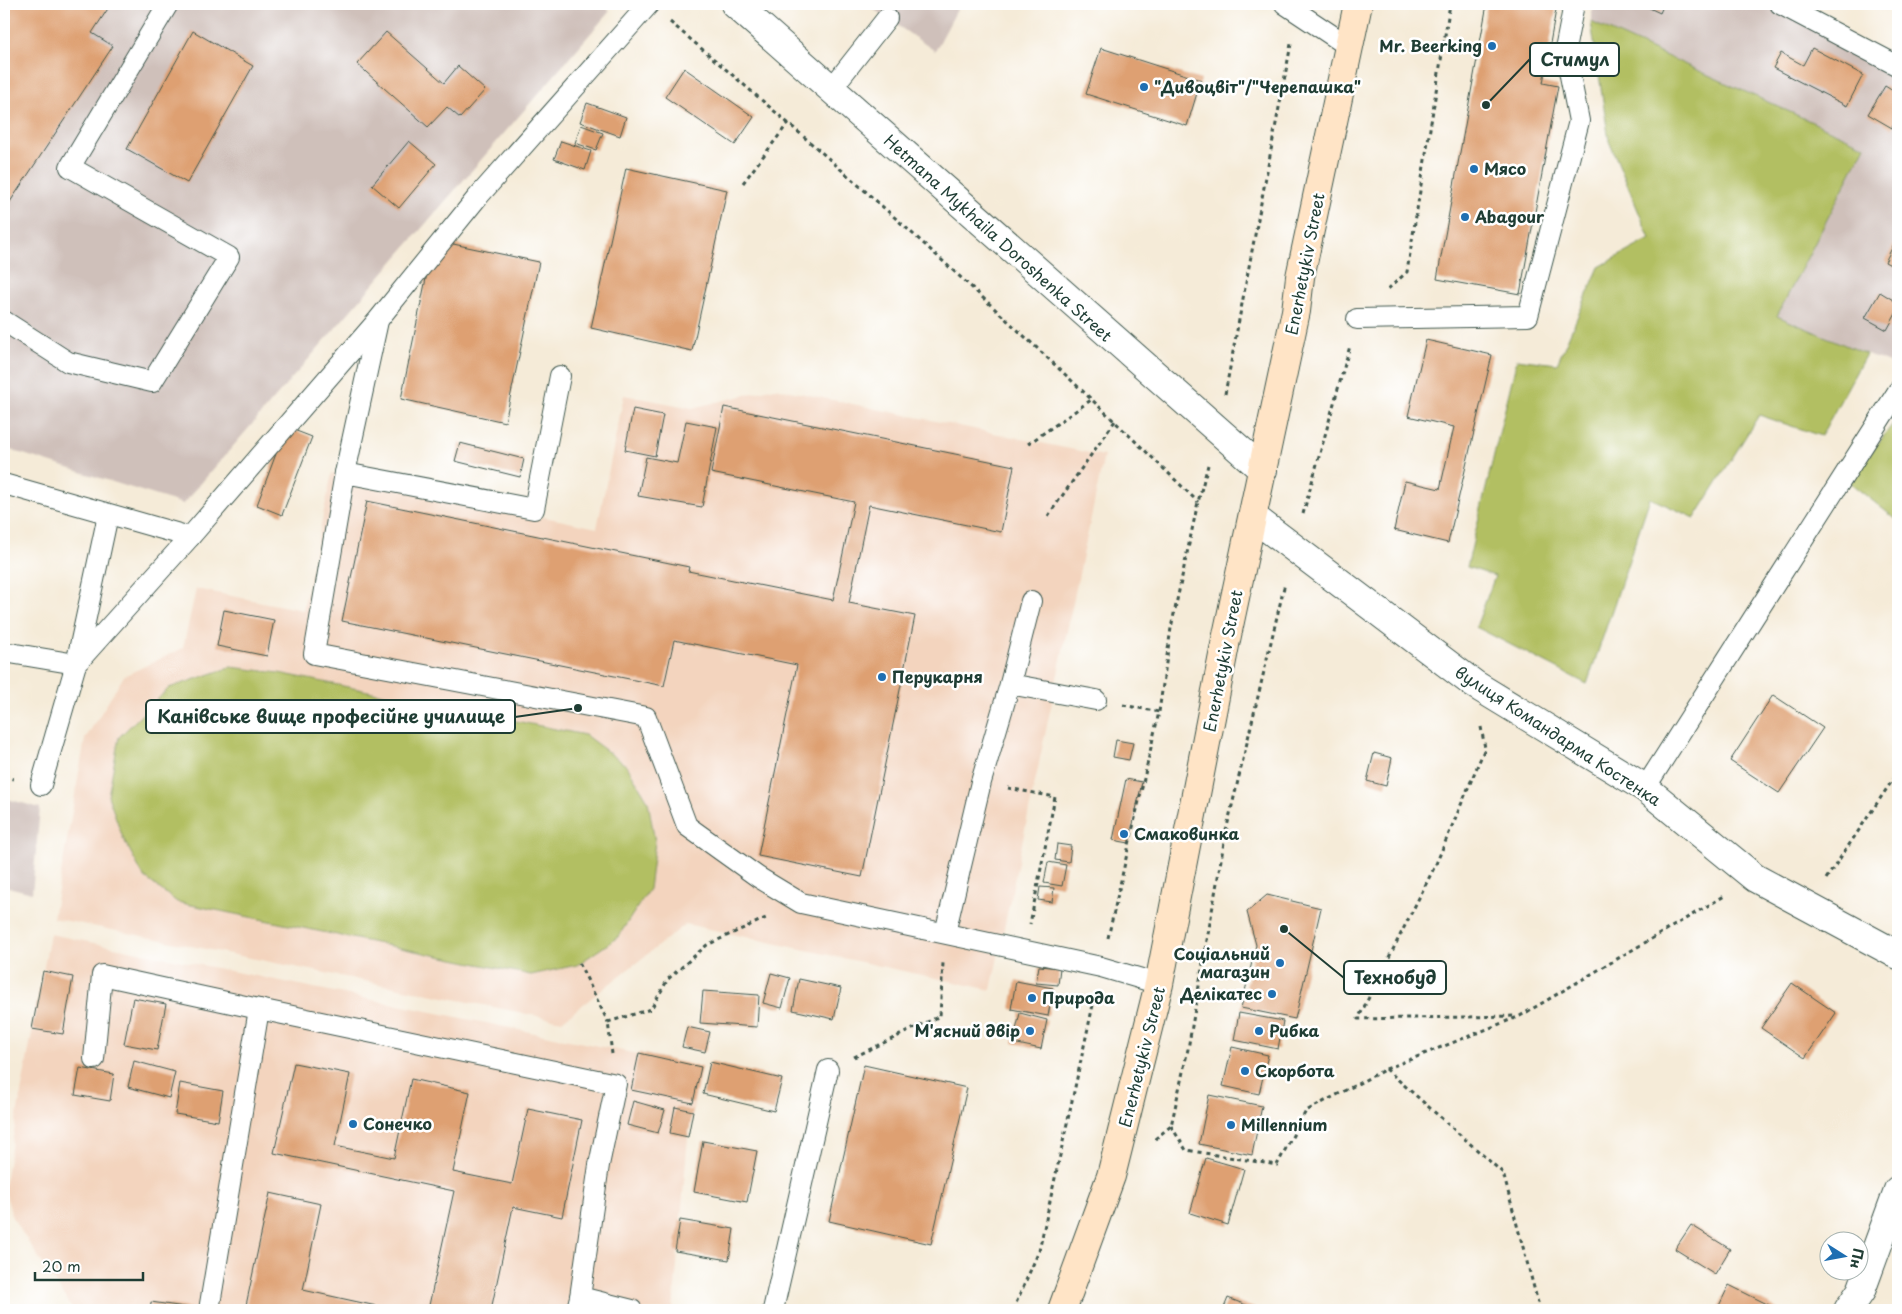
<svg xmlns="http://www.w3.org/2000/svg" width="1902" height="1314" font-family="'Playpen Sans',sans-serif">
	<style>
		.built { fill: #f3d4be }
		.industrial { fill: #cfc0ba }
		.green { fill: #b2bf62; stroke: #687e4b }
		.building { fill: #dea072 }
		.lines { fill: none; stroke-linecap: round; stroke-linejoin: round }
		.service-casing { stroke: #3f574d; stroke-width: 22 }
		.minor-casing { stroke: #3f574d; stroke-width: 30 }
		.tertiary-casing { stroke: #3f574d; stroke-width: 30 }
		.secondary-casing { stroke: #3f574d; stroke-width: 30 }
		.path { stroke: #3f574d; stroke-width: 3; stroke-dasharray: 4 4; stroke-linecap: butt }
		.service { stroke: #fff; stroke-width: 20 }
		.minor { stroke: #fff; stroke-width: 28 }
		.tertiary { stroke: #fff; stroke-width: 28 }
		.secondary { stroke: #ffe4c6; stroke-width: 28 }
		.poi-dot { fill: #1f6fb2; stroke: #fff; stroke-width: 2 }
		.labels { text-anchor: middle; stroke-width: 5; stroke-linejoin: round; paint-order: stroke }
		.poi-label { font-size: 16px; font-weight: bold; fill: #1f3d34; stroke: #fff; text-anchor: start }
		.street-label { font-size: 16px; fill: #1f3d34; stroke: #fff }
		.leader { fill: none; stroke: #1f3d34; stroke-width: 2 }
		.callout-dot { fill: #1f3d34; stroke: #fff; stroke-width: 2 }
		.callout { fill: #fff; stroke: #1f3d34; stroke-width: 2 }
		.callout-label { font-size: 18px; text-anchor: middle; font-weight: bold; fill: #1f3d34 }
	</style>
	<rect width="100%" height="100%" fill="#fff"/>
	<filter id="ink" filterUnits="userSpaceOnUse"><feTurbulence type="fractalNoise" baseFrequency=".02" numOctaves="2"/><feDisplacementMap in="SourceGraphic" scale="10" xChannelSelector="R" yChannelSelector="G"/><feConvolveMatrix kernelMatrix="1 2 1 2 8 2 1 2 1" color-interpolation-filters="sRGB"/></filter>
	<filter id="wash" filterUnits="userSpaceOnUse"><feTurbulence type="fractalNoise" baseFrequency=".0096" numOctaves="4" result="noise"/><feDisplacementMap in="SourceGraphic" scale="20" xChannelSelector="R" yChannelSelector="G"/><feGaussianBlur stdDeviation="1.12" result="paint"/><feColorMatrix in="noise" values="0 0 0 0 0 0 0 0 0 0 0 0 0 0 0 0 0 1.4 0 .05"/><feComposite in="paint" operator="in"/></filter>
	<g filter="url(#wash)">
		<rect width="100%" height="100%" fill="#f5ebd8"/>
		<g class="built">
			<path d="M775,388L1104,456L991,990L686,924L562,1021L53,918L85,739L124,676L183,648L196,589L303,610L332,473L597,528L624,395L692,408Z"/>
			<path d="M50,934L701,1067L688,1137L673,1310H73L12,1217L4,1187Z"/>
		</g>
		<g class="industrial">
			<path d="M4,4H602L610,11L183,504L4,448Z"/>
			<path d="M866,4H960L935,51Z"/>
			<path d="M1593,4H1780L1898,66V367L1777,316L1865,146L1591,22Z"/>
			<path d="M4,798L40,808L32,893L4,886Z"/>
		</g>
		<g class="green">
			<path d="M1591,22L1865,146L1777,316L1866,354L1821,436L1759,415L1695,518L1650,498L1587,684L1476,627L1495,576L1467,567L1517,359L1557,364L1599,267L1650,239L1609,141Z"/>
			<path d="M1898,417V521L1849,482Z"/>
			<path d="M231,667L279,673L585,735L627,766L648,801L655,842L649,889L618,937L577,965L531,975L177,902L144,877L123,838L108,796L119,737L169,688Z"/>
		</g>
		<g id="blocks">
			<g class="building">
				<path d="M4,4H111L92,33L113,46L4,211Z"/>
				<path d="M1487,4H1557L1543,83L1558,86L1520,294L1437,279Z"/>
				<path d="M1641,4H1664L1660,13Z"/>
				<path d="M193,31L253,66L187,183L127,149Z"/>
				<path d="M386,32L444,83L458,66L485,90L460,118L447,107L428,127L357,64Z"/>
				<path d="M1101,48L1201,80L1187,126L1086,94Z"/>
				<path d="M1812,48L1863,75L1847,106L1773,68L1781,53L1803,65Z"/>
				<path d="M684,68L754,117L735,145L665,97Z"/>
				<path d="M1885,86L1898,94V116L1892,128L1868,114Z"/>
				<path d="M587,103L626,117L620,136L580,122Z"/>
				<path d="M581,125L603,133L596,150L575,143Z"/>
				<path d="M409,141L436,164L399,208L372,185Z"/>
				<path d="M561,141L591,151L585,170L554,159Z"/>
				<path d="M626,168L727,190L692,351L591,328Z"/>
				<path d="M1898,236V269L1885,262Z"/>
				<path d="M434,240L539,262L505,422L401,399Z"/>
				<path d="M1880,292L1898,303V310L1887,330L1865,318Z"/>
				<path d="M1426,340L1492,355L1448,543L1394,530L1405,481L1440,489L1454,427L1408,416Z"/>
				<path d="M724,407L1014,466L1001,532L869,505L849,603L915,616L862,877L758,856L797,665L674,640L664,686L342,621L367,501L689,567L688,571L833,600L854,502L711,473Z"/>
				<path d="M633,409L663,415L655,456L625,450Z"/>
				<path d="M686,421L717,427L702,507L638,496L646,457L677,463Z"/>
				<path d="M286,427L312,437L282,515L257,505Z"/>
				<path d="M460,443L524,459L520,477L455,461Z"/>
				<path d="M224,610L274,620L267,656L217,646Z"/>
				<path d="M1773,695L1823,728L1779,793L1730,761Z"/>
				<path d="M1116,740L1133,743L1129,760L1113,757Z"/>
				<path d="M1374,753L1392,758L1386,786L1367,781Z"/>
				<path d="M1126,779L1142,782L1129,843L1113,840Z"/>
				<path d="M1057,844L1071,846L1069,862L1055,860Z"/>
				<path d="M1048,862L1066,865L1062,886L1044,883Z"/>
				<path d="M1040,887L1054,888L1052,902L1038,900Z"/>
				<path d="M1267,895L1321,908L1295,1019L1241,1008L1256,945L1247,912Z"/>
				<path d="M1039,966L1060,968L1058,985L1036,983Z"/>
				<path d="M43,971L73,977L63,1034L32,1029Z"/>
				<path d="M771,973L790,978L782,1008L763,1003Z"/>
				<path d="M799,979L841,988L834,1019L793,1010Z"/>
				<path d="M1016,981L1053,988L1048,1016L1011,1009Z"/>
				<path d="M1792,983L1836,1013L1805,1058L1761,1028Z"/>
				<path d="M703,991L759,995L757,1027L700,1023Z"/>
				<path d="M133,998L166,1004L157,1050L124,1044Z"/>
				<path d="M1020,1013L1047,1020L1041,1049L1013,1043Z"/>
				<path d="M1239,1013L1283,1021L1278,1049L1234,1040Z"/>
				<path d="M687,1027L710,1032L705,1052L682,1047Z"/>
				<path d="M1232,1047L1268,1055L1259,1094L1223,1086Z"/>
				<path d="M639,1053L701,1067L693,1103L631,1090Z"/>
				<path d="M134,1061L175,1072L169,1098L128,1087Z"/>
				<path d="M710,1062L782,1079L774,1111L703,1094Z"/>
				<path d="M294,1063L350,1074L335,1146L394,1158L411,1079L470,1092L453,1172L512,1184L528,1109L582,1120L562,1217L513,1207L491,1310H428L454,1191L274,1153Z"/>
				<path d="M864,1065L967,1088L931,1244L829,1221Z"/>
				<path d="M80,1068L114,1074L110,1101L75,1095Z"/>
				<path d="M180,1083L223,1091L218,1121L175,1114Z"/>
				<path d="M1209,1095L1262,1106L1252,1155L1199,1144Z"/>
				<path d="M633,1101L665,1110L658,1133L627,1125Z"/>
				<path d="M675,1107L693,1111L688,1137L670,1133Z"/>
				<path d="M703,1141L757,1151L747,1202L694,1192Z"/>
				<path d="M1206,1158L1244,1169L1228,1225L1190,1213Z"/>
				<path d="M270,1193L321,1204L303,1290L395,1310H320L300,1306L299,1310H245Z"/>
				<path d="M680,1220L734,1229L729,1260L675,1251Z"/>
				<path d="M1691,1225L1730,1249L1715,1274L1675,1249Z"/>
				<path d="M1729,1285L1779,1310H1717Z"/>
				<path d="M1228,1298L1259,1310H1223Z"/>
				<path d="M151,1302L191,1308V1310H150Z"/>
			</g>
		</g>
	</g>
	<g filter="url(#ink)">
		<use href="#blocks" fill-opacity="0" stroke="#3f574d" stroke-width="1"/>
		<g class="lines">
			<g class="service-casing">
				<g id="service">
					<path d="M1285,4L1351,48"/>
					<path d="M1780,4L1898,66"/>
					<path d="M832,88L887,18"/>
					<path d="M1357,319L1528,316L1579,121L1565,50L1574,4"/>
					<path d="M4,321L68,362L152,382L229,257L70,167L168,4"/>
					<path d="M560,376L534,509L345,473L314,654L646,717L687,826L758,877L801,903L1101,967L1159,984"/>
					<path d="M345,473L378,321"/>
					<path d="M4,484L190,537"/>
					<path d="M4,652L76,664L190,537L378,320L476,199L649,4"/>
					<path d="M1010,684L1031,601"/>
					<path d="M41,785L76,664L108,515"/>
					<path d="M1645,788L1898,391"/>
					<path d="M945,933L981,782L1010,684L1096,700"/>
					<path d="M94,1059L102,975L259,1009"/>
					<path d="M577,1309L580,1297L632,1310"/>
					<path d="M209,1310L259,1009L616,1084L599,1165L580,1297"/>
					<path d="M773,1310L828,1070"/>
				</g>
			</g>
			<g class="minor-casing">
				<g id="minor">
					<path d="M1253,517L1474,684L1645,788L1755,878L1898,955"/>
					<path d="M1848,1310L1861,1291L1898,1190"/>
				</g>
			</g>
			<g class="tertiary-casing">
				<path id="tertiary" d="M735,4L1263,470"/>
			</g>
			<g class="secondary-casing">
				<path id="secondary" d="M1062,1310L1111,1176L1159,984L1226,640L1296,311L1300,277L1358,4"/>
			</g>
			<g class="path">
				<path d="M670,22C852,175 1028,336 1198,502"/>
				<path d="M743,183L789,122"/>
				<path d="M1388,289L1407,272L1450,4"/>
				<path d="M1225,394L1291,44"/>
				<path d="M1028,444L1091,400"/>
				<path d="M1303,514L1350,346"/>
				<path d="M1048,516L1115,421"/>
				<path d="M1123,705L1159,712"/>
				<path d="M1481,727L1485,748L1436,864L1358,1019L1517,1016"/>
				<path d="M4,776L13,779"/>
				<path d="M1008,788L1055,797L1030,924"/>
				<path d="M1826,879L1898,772"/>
				<path d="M1108,938L1159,712L1171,628L1198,502L1208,465"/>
				<path d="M579,963L608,1022"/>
				<path d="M612,1054L608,1022L651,1009L668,979L707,945L768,917"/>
				<path d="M854,1057L940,1016L943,963"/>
				<path d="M1386,1069L1503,1173L1540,1310"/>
				<path d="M1171,1126L1186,1150L1277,1165L1306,1111L1386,1069L1520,1016L1726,895"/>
				<path d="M1155,1139L1171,1126L1188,1049L1226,831L1285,583"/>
				<path d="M1013,1310L1039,1251L1095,996"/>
			</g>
			<use href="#service" class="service"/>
			<use href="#minor" class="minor"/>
			<use href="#tertiary" class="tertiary"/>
			<use href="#secondary" class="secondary"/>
		</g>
	</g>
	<g class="poi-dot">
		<circle cx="1492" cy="46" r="5"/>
		<circle cx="1144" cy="87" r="5"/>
		<circle cx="1474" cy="169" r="5"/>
		<circle cx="1465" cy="217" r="5"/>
		<circle cx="882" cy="677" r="5"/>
		<circle cx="1124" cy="834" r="5"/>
		<circle cx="1280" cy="963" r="5"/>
		<circle cx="1272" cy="994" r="5"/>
		<circle cx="1032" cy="998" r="5"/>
		<circle cx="1030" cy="1031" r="5"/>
		<circle cx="1259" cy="1031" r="5"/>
		<circle cx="1245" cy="1071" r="5"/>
		<circle cx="353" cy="1124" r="5"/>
		<circle cx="1231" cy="1125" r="5"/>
	</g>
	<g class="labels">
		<g class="poi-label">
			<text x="1482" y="52" text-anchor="end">Mr. Beerking</text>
			<text x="1154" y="93">"Дивоцвіт"/"Черепашка"</text>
			<text x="1484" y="175">Мясо</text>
			<text x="1475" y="223">Abagour</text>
			<text x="892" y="683">Перукарня</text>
			<text x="1134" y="840">Смаковинка</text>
			<text x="1270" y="960" text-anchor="end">Соціальний<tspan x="1270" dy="18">магазин</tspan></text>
			<text x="1262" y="1000" text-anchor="end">Делікатес</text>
			<text x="1042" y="1004">Природа</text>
			<text x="1020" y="1037" text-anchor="end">М'ясний двір</text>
			<text x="1269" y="1037">Рибка</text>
			<text x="1255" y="1077">Скорбота</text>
			<text x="363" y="1130">Сонечко</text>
			<text x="1241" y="1131">Millennium</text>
		</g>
		<g class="street-label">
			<text transform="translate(998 238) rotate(42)" y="6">Hetmana Mykhaila Doroshenka Street</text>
			<text transform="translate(1305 264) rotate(-79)" y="6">Enerhetykiv Street</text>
			<text transform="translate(1223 661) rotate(-79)" y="6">Enerhetykiv Street</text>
			<text transform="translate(1558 736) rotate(33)" y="6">вулиця Командарма Костенка</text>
			<text transform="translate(1142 1057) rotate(-76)" y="6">Enerhetykiv Street</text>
		</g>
	</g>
	<path class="leader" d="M1486 105L1530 59M578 708L515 717M1284 929L1344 978"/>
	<g class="callout-dot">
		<circle cx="1486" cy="105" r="5"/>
		<circle cx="578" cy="708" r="5"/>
		<circle cx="1284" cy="929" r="5"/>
	</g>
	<g class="callout">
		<rect x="1530" y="43" width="89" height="33" rx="5"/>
		<rect x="146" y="700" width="369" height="33" rx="5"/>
		<rect x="1344" y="961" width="102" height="33" rx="5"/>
	</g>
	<g class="callout-label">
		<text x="1575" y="66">Стимул</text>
		<text x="331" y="723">Канівське вище професійне училище</text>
		<text x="1395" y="984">Технобуд</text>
	</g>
	<rect width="1902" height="1314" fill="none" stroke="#fff" stroke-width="20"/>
	<g transform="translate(1844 1256) rotate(101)"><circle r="24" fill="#ffffff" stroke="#a5b1ae"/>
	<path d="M0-4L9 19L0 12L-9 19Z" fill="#1f6fb2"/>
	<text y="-8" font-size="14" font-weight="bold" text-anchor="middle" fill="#1f3d34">Пн</text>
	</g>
	<path d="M35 1272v8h108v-8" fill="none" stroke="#1f3d34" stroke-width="2.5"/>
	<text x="42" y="1272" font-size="15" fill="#1f3d34" stroke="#ffffff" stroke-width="4" paint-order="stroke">20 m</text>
</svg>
